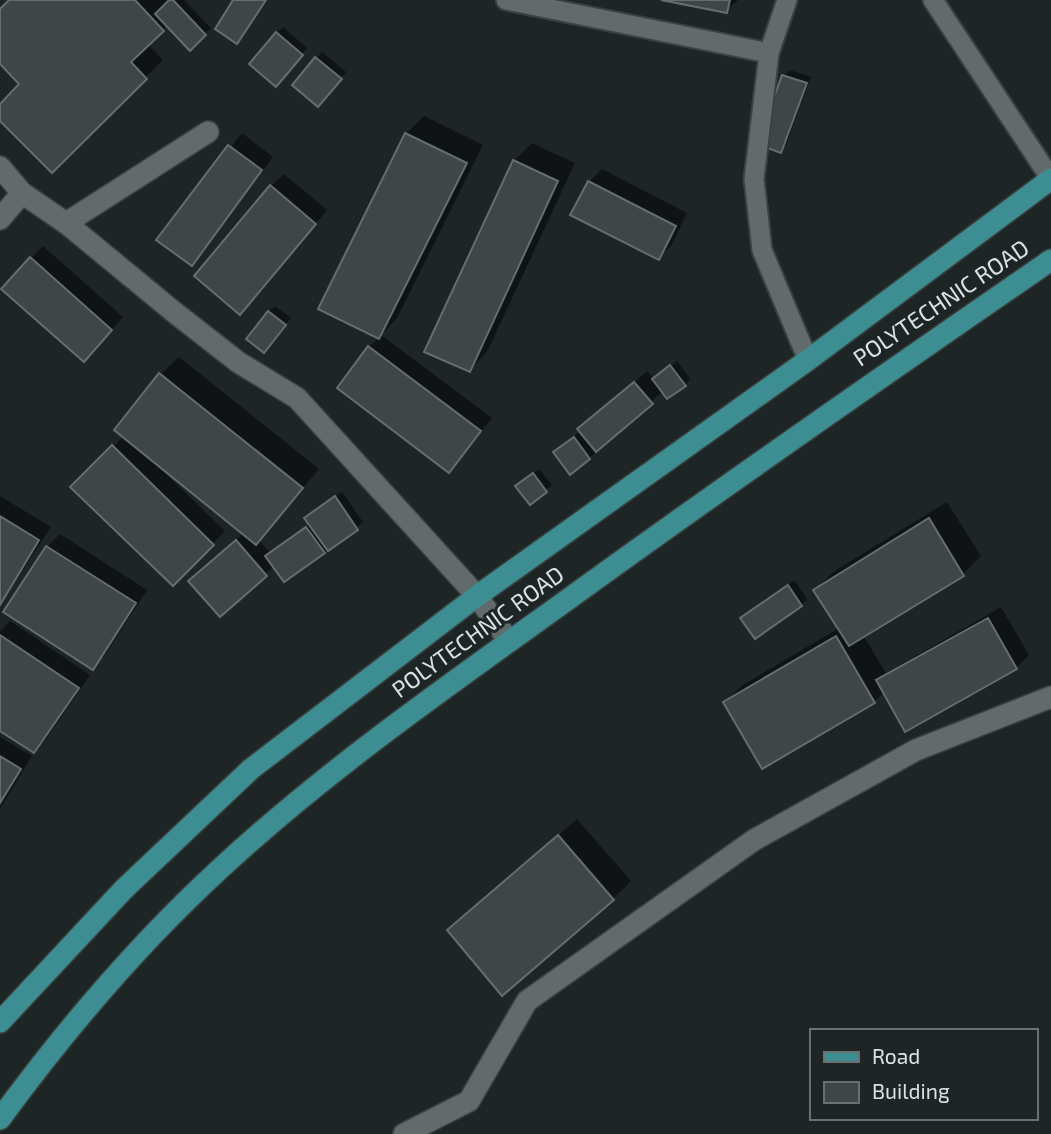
<svg xmlns="http://www.w3.org/2000/svg" width="1051" height="1134" font-family="'Exo 2',sans-serif">
	<style>
		.shadow { fill: #0007 }
		.building { fill: #3e4646; stroke: #656e6e; stroke-width: 2 }
		.lines { fill: none; stroke-linecap: round; stroke-linejoin: round }
		.lane-casing { stroke: #3a4141; stroke-width: 23 }
		.street-casing { stroke: #3a4141; stroke-width: 24 }
		.primary-casing { stroke: #3a4141; stroke-width: 24 }
		.lane { stroke: #626a6a; stroke-width: 19 }
		.street { stroke: #626a6a; stroke-width: 21 }
		.primary { stroke: #3d8e92; stroke-width: 21 }
		.labels { text-anchor: middle; stroke-width: 6; stroke-linejoin: round; paint-order: stroke }
		.street-label { font-size: 23px; fill: #dde1e2; stroke: #1d2525 }
	</style>
	<rect width="100%" height="100%" fill="#1d2525"/>
	<g class="shadow">
		<path d="M11,0H184L211,28L190,48L168,25L148,44L163,60L52,170L0,118V106L22,84L0,61V10Z"/>
		<path d="M670,0H738L726,11Z"/>
		<path d="M283,27L307,48L282,78L277,33Z"/>
		<path d="M322,52L346,72L323,99L317,58Z"/>
		<path d="M790,70L811,77L786,145L780,151L784,76Z"/>
		<path d="M424,116L483,145L397,318L381,335L492,418L449,471L369,347L380,337L406,134Z"/>
		<path d="M242,133L273,157L192,263L159,240Z"/>
		<path d="M532,143L575,163L487,352L470,370L514,161Z"/>
		<path d="M602,169L687,213L671,246L658,258L589,182Z"/>
		<path d="M284,174L327,210L252,300L271,186Z"/>
		<path d="M43,246L123,317L96,348L31,258Z"/>
		<path d="M275,306L291,318L269,344V312Z"/>
		<path d="M179,357L319,469L259,540L270,553L311,523L313,512L342,492L363,522L324,552L274,566L220,615L203,569L244,533L164,468L162,470L225,531L173,584L73,487L124,436L161,374Z"/>
		<path d="M677,361L690,379L685,385L663,391L589,458L562,447L647,371L654,379Z"/>
		<path d="M539,469L552,485L530,503L523,481Z"/>
		<path d="M0,496L51,527L0,605Z"/>
		<path d="M947,502L981,556L963,574L863,635L886,673L1001,607L1029,655L1016,668L885,691L874,702H725L743,685L839,628L815,590L833,572Z"/>
		<path d="M60,534L147,590L105,655L93,668L5,612L47,547Z"/>
		<path d="M794,580L807,599L801,605L743,618Z"/>
		<path d="M10,621L90,675L46,739L34,751L0,729V632Z"/>
		<path d="M0,737L32,756L0,809Z"/>
		<path d="M577,819L631,881L613,899L449,930Z"/>
	</g>
	<g class="building">
		<path d="M9,0H135L164,31L131,62L147,79L52,173L0,121V104L19,84L0,64V9Z"/>
		<path d="M169,0H173L206,35L190,51L155,14Z"/>
		<path d="M233,0H266L237,44L215,29Z"/>
		<path d="M661,0H730L727,13Z"/>
		<path d="M276,32L303,55L276,87L249,64Z"/>
		<path d="M315,57L342,79L318,107L292,85Z"/>
		<path d="M782,75L807,83L781,153L757,144Z"/>
		<path d="M405,133L467,163L379,339L318,309Z"/>
		<path d="M228,145L262,170L192,266L156,240Z"/>
		<path d="M513,160L558,181L470,372L424,352Z"/>
		<path d="M588,181L676,226L659,260L570,215Z"/>
		<path d="M270,185L316,224L240,315L194,276Z"/>
		<path d="M30,257L112,330L84,362L1,289Z"/>
		<path d="M268,311L286,325L264,353L246,339Z"/>
		<path d="M368,346L481,431L449,473L337,388Z"/>
		<path d="M670,365L686,386L667,399L652,379Z"/>
		<path d="M159,373L303,488L256,545L114,430Z"/>
		<path d="M634,382L653,404L596,452L577,429Z"/>
		<path d="M574,437L590,459L570,475L553,452Z"/>
		<path d="M112,445L214,545L173,586L70,487Z"/>
		<path d="M533,473L547,492L530,505L515,486Z"/>
		<path d="M335,496L358,530L328,551L304,518Z"/>
		<path d="M0,516L39,540L0,605Z"/>
		<path d="M929,518L964,576L849,646L813,590Z"/>
		<path d="M306,527L325,553L284,582L265,556Z"/>
		<path d="M236,540L267,576L220,617L188,581Z"/>
		<path d="M46,546L136,603L93,670L3,612Z"/>
		<path d="M788,585L802,606L755,639L740,618Z"/>
		<path d="M988,618L1017,669L905,732L876,680Z"/>
		<path d="M0,635L79,688L34,753L0,731Z"/>
		<path d="M836,636L875,703L762,769L723,702Z"/>
		<path d="M0,756L21,769L0,803Z"/>
		<path d="M558,835L614,900L502,996L447,930Z"/>
	</g>
	<g class="lines">
		<g class="lane-casing">
			<g id="lane">
				<path d="M506,0L769,53"/>
				<path d="M787,0L769,53L754,179L762,250L808,360"/>
				<path d="M933,0L1051,179"/>
			</g>
		</g>
		<g class="street-casing">
			<g id="street">
				<path d="M0,167L22,193L66,223L174,312L238,362L297,398L477,596L509,641"/>
				<path d="M0,219L22,193"/>
				<path d="M66,223L208,132"/>
				<path d="M404,1134L469,1101L527,1001L754,840L916,750L1051,697"/>
			</g>
		</g>
		<g class="primary-casing">
			<g id="primary">
				<path d="M0,1022L124,889L251,769L477,596L808,360L1051,179"/>
				<path d="M0,1119C66,1029 139,943 222,867C327,770 446,687 563,603C724,486 887,373 1051,260"/>
			</g>
		</g>
		<use href="#lane" class="lane"/>
		<use href="#street" class="street"/>
		<use href="#primary" class="primary"/>
	</g>
	<g class="labels">
		<g class="street-label">
			<text transform="translate(941 303) rotate(-34)" y="8">POLYTECHNIC ROAD</text>
			<text transform="translate(478 632) rotate(-36)" y="8">POLYTECHNIC ROAD</text>
		</g>
	</g>
	<rect x="810" y="1029" width="228" height="91" fill="#1d2525" stroke="#6a7071" stroke-width="2"/>
	<rect x="824" y="1052" width="35" height="10" fill="#3d8e92" stroke="#6a7071" stroke-width="2"/>
	<text x="872" y="1064" font-size="21" fill="#dde1e2">Road</text>
	<rect x="824" y="1082" width="35" height="21" fill="#3e4646" stroke="#6a7071" stroke-width="2"/>
	<text x="872" y="1099" font-size="21" fill="#dde1e2">Building</text>
</svg>
